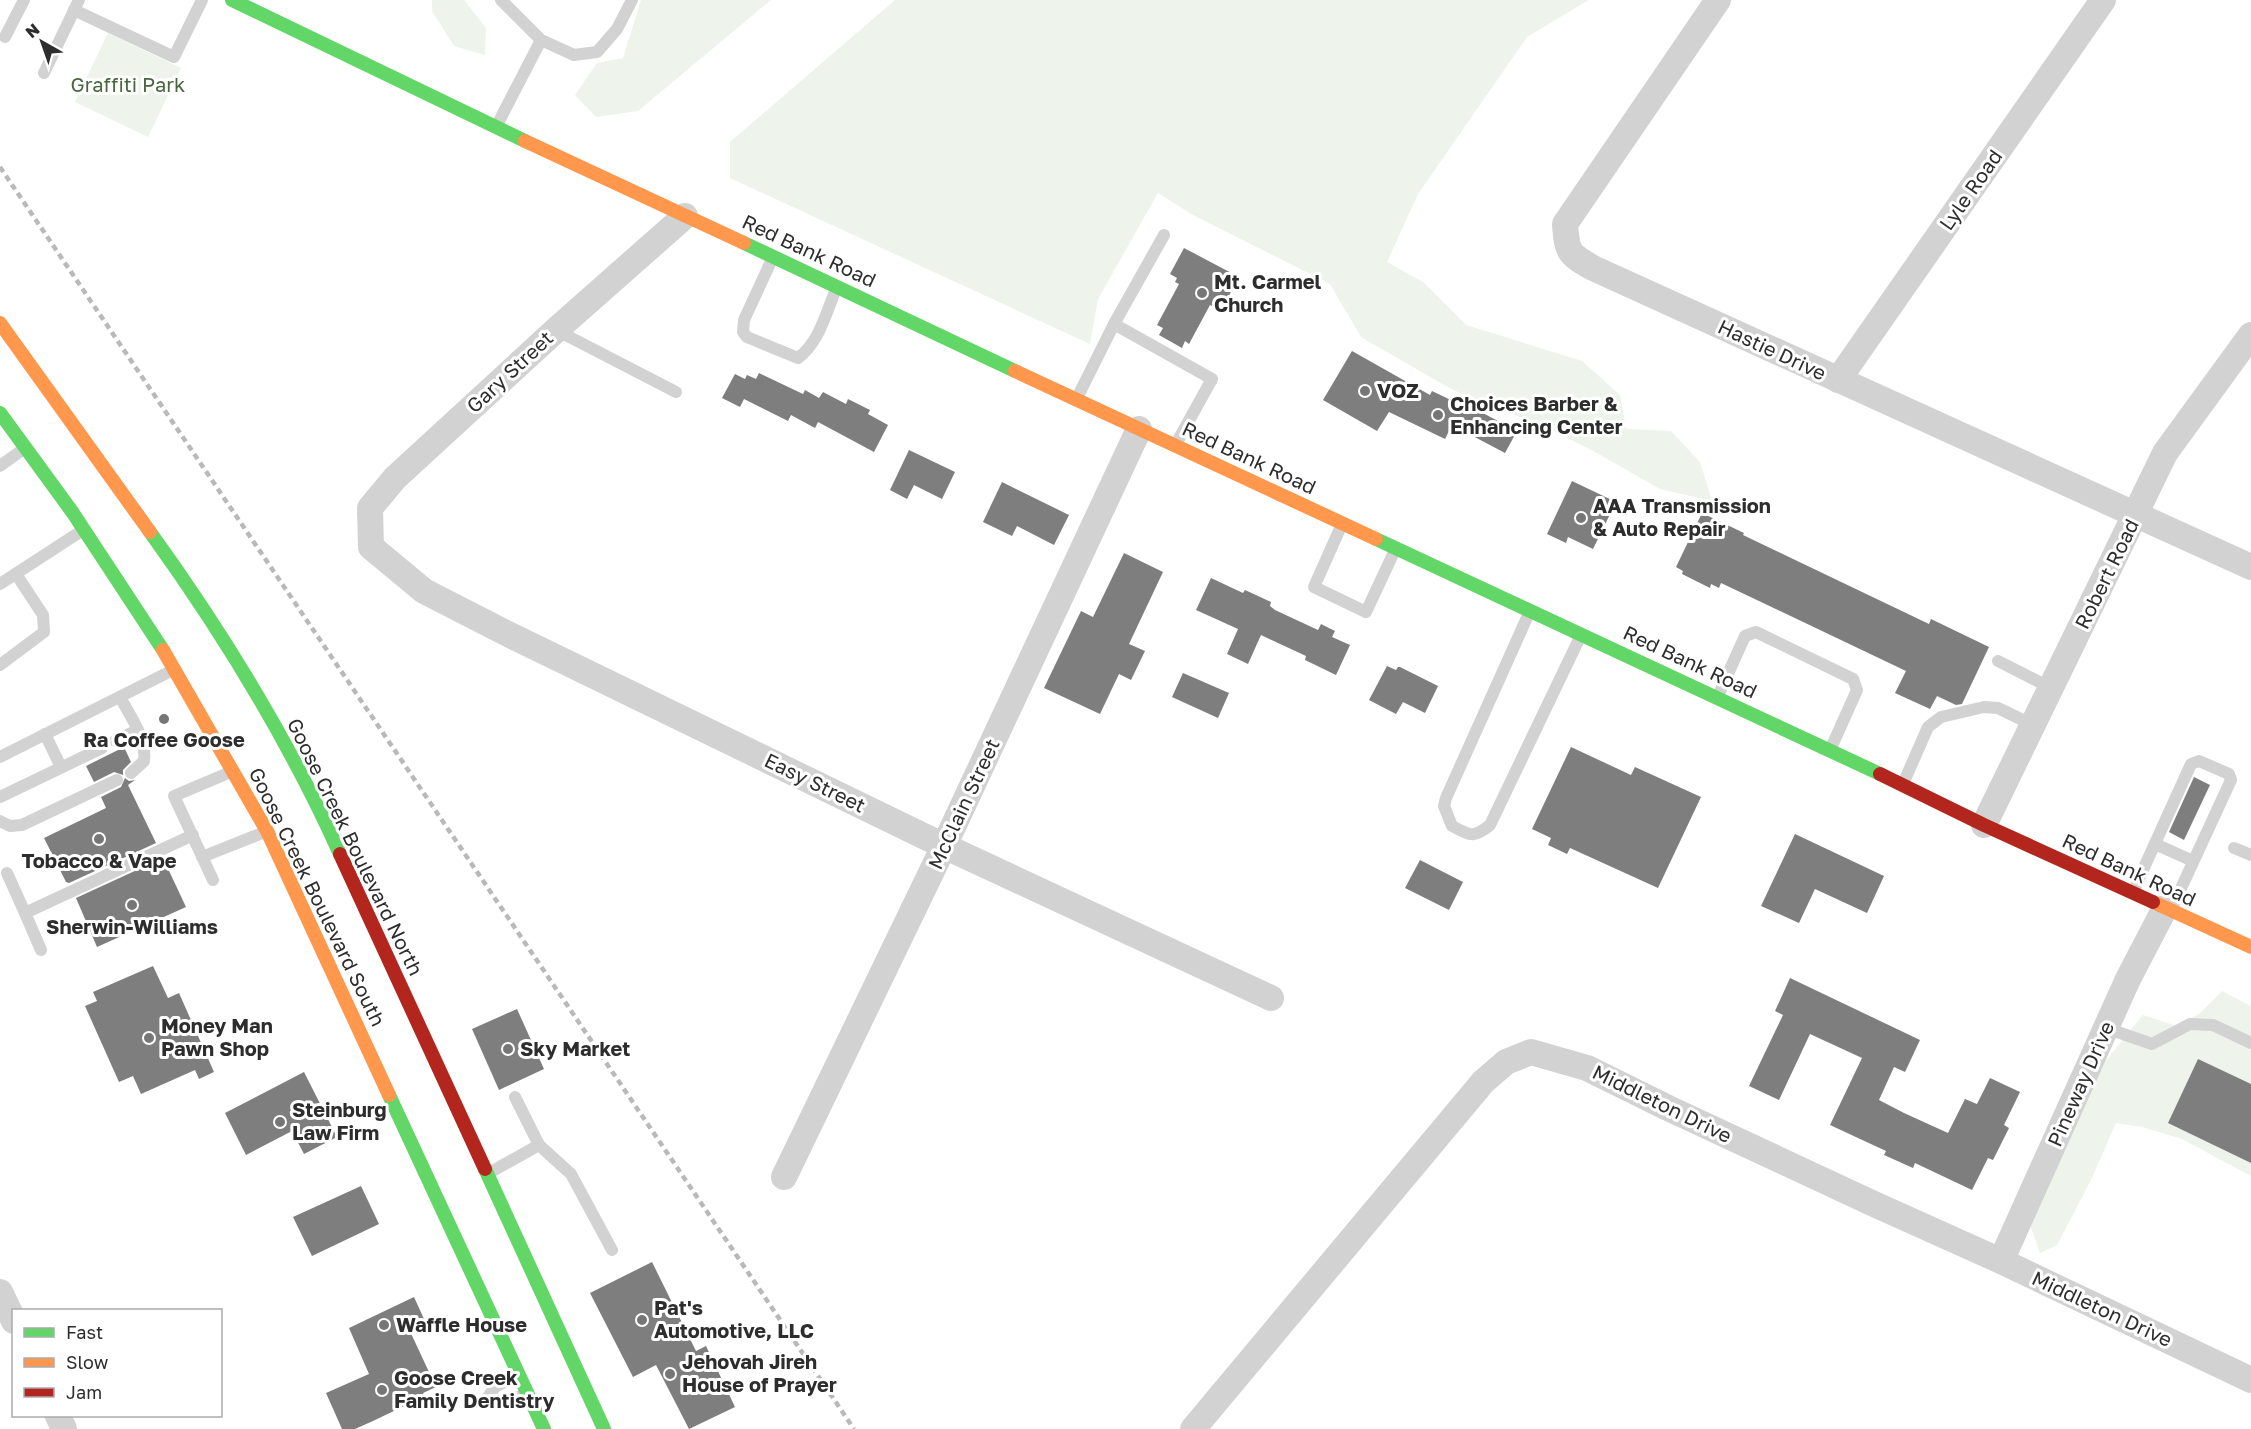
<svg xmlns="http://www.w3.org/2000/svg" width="2251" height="1429" font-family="'Golos Text',sans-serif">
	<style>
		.green { fill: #eef3ec }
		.building { fill: #7e7e7e }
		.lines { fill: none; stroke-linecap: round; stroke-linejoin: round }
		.lane { stroke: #d2d2d2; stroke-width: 12 }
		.street { stroke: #d2d2d2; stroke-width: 26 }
		.fast { stroke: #63d668; stroke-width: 14 }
		.slow { stroke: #ff974d; stroke-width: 14 }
		.jam { stroke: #b3261e; stroke-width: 14 }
		.rail { stroke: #b9b9b9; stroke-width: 4.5; stroke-dasharray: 6 4.5; stroke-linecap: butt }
		.poi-dot { fill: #767676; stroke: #fff; stroke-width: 2 }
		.labels { text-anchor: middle; stroke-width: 6; stroke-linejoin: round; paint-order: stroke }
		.park-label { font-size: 20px; fill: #47673d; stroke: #fff }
		.street-label { font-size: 20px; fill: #2d2d2d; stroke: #fff }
		.poi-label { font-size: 20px; font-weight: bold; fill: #2d2d2d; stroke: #fff; text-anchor: start }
	</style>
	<rect width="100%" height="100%" fill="#fff"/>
	<g class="green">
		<path d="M432,0H464L486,28L485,55L454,46L432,11Z"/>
		<path d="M641,0H771L638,111L596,117L575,95L597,63L623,58Z"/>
		<path d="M895,0H1589L1527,37L1418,194L1387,262L1423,282L1466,325L1582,361L1620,395L1626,429L1671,431L1700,462L1712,501L1660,489L1595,452L1556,432L1451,389L1361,337L1330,284L1191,214L1158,193L1098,299L1090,344L730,178V142Z"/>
		<path d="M108,33L181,68L148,137L75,102Z"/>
		<path d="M2222,991L2251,1006V1176L2182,1139L2142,1127L2116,1123L2091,1180L2057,1245L2040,1253L2030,1225L2090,1080L2143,1015L2177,1026L2199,1014Z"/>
	</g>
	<g class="building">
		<path d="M1184,248L1239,277L1224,305L1219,302L1216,308L1210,305L1189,344L1185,341L1182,348L1159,335L1163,328L1157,325L1179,284L1175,282L1177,278L1170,274Z"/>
		<path d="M1352,351L1430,395L1432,391L1478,413L1479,411L1517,431L1505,453L1452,425L1445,439L1389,412L1377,431L1323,400Z"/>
		<path d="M759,373L803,394L805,390L819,398L823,392L846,404L848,399L870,410L868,414L888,425L874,452L818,422L815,428L791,415L788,421L744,399L740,407L722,398L735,374L745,379L747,375L756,379Z"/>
		<path d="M909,450L955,472L942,499L914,485L907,499L890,490Z"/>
		<path d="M1572,481L1616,502L1593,549L1568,537L1566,543L1547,534Z"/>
		<path d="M1002,482L1069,515L1054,545L1017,526L1012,536L983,522Z"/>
		<path d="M1702,513L1744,533L1743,535L1929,624L1931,619L1989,647L1962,704L1956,705L1937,696L1930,709L1895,693L1906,671L1721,583L1719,588L1711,584L1710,588L1682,574L1683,571L1676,567Z"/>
		<path d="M1124,553L1163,572L1129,644L1145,651L1131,680L1119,674L1100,714L1044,688L1081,611L1093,617Z"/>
		<path d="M1211,578L1243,593L1245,590L1271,602L1270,606L1275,610L1318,630L1321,624L1335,631L1332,637L1350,645L1336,675L1305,660L1306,656L1261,635L1248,664L1227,654L1238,629L1196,610Z"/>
		<path d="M1387,666L1396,670L1398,667H1400L1438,686L1425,713L1403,702L1396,714L1369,700Z"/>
		<path d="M1183,673L1229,693L1218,718L1172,697Z"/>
		<path d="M124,747L131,762L123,770V775L114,772L94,782L86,766Z"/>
		<path d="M1571,747L1631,775L1635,767L1701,797L1658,888L1570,848L1567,854L1548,845L1551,838L1532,829Z"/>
		<path d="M2194,777L2210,785L2184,840L2169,832Z"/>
		<path d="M125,778L129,781L135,780L128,785L156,843L69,883L66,882L44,838L106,808L101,797L121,787Z"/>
		<path d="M1795,834L1884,876L1867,913L1815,889L1799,923L1761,906Z"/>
		<path d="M163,858L186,907L97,947L76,898Z"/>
		<path d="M1420,860L1463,882L1449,910L1405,888Z"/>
		<path d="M153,966L168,998L179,993L214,1072L199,1079L195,1070L141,1094L133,1076L119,1082L85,1006L97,1001L93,992Z"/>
		<path d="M1790,978L1920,1040L1905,1072L1894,1067L1879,1100L1904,1113L1948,1133L1965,1099L1977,1104L1990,1078L2020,1092L2004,1125L2009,1128L1993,1160L1988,1158L1972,1190L1915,1163L1913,1168L1884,1155L1886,1151L1830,1125L1862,1058L1810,1034L1779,1100L1749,1086L1783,1015L1775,1011Z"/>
		<path d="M517,1009L544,1069L499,1090L472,1029Z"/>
		<path d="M2198,1059L2251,1084V1163L2168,1123Z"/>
		<path d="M304,1072L337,1137L304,1154L292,1131L246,1155L225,1113Z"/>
		<path d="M361,1186L379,1224L312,1256L293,1217Z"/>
		<path d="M652,1262L696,1351L706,1346L735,1407L689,1429L656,1365L633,1377L590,1293Z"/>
		<path d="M414,1297L424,1319L408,1327L436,1387L423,1393L425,1396L373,1421L355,1429H342L326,1393L369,1374L349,1328Z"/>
	</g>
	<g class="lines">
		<g class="lane">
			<path d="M501,0L541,40L574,55L597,52L617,29L632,0"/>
			<path d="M74,10L174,57L202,0"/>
			<path d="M5,37L24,0"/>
			<path d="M44,73L79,0"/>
			<path d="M496,127L541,40"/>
			<path d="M1164,235L1114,324L1212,379L1176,444"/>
			<path d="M773,257L744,320L743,332L747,337L798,358C819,343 826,313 836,289"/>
			<path d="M556,330L676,392"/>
			<path d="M1077,398L1114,324"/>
			<path d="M0,466L25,448"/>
			<path d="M1342,524L1314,587L1366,612L1395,550"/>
			<path d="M0,584L83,530"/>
			<path d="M1530,611L1446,798L1444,806L1452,826C1470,835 1473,839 1490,825L1581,635"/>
			<path d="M1998,661L2051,688"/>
			<path d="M0,665L44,632L43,615L16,574"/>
			<path d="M1718,696L1745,636L1756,632L1853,679L1857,690L1831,748"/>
			<path d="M120,697C130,716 147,738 144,761L131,773"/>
			<path d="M45,734L61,767"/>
			<path d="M115,741L137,730"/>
			<path d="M0,757L173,670"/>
			<path d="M1903,784L1928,727L1941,717L1984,707L1998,708L2033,725"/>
			<path d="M0,797L102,748"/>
			<path d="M0,821L10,826L22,825L117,780"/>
			<path d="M2155,844L2193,861"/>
			<path d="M2234,848L2251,855"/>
			<path d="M202,857L265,832"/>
			<path d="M7,873L25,913"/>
			<path d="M213,880L174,796L233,771"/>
			<path d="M2133,892L2191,764L2199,761L2229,774L2231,780L2171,910"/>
			<path d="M41,950L25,913L193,835"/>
			<path d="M2106,1028L2152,1044L2190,1024L2213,1025L2251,1043"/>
			<path d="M515,1097L539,1145"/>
			<path d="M489,1173L539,1145L571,1174L612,1250"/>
			<path d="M517,1375L495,1387L486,1400L499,1405L526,1394"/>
		</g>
		<g class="street">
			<path d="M1718,0L1565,224C1567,252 1568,254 1593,268L2251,567"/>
			<path d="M685,216L556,330L395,478L370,508L371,547L424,591L506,633L944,846L1271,998"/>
			<path d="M1838,380L2103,0"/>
			<path d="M1984,825L2165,453L2251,335"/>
			<path d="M784,1177L944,846L1139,429"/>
			<path d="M2001,1261L2128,979L2165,908"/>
			<path d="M0,1292L14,1321"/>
			<path d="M58,1416L64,1429"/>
			<path d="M1193,1429L1483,1082L1506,1062L1531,1052L1587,1068L1668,1108L1874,1204L2001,1261L2251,1380"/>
		</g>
		<g class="fast">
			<path d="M232,0L525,141"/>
			<path d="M744,243L1015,371"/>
			<path d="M0,413L73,513L163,650"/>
			<path d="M150,532C223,633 289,741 340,854"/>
			<path d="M1376,539L1880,774"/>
			<path d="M389,1095L544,1429"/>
			<path d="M485,1169L604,1429"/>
		</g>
		<g class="slow">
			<path d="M525,141L744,243"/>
			<path d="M0,323L150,532"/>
			<path d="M1015,371L1376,539"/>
			<path d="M163,650L267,831L389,1095"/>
			<path d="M2153,902L2251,947"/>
		</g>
		<g class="jam">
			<path d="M1880,774L1984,825L2153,902"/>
			<path d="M340,854L485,1169"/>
		</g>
		<path class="rail" d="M0,167L854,1429"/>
	</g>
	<g class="poi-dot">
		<circle cx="1202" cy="293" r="6"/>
		<circle cx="1365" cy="391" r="6"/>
		<circle cx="1438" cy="415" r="6"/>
		<circle cx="1581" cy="518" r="6"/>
		<circle cx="164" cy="719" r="6"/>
		<circle cx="99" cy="839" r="6"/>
		<circle cx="132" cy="905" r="6"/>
		<circle cx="149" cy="1038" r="6"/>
		<circle cx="508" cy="1049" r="6"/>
		<circle cx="280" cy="1122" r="6"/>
		<circle cx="642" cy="1320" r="6"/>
		<circle cx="384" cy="1325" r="6"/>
		<circle cx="670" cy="1374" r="6"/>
		<circle cx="382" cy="1390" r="6"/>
	</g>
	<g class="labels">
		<g class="park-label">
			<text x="128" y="92">Graffiti Park</text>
		</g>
		<g class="street-label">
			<text transform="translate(1971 190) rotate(-55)" y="7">Lyle Road</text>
			<text transform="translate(809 251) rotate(25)" y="7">Red Bank Road</text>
			<text transform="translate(1772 350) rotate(25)" y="7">Hastie Drive</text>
			<text transform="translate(510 372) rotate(-43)" y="7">Gary Street</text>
			<text transform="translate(1249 458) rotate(25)" y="7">Red Bank Road</text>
			<text transform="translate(2107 574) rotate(-64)" y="7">Robert Road</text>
			<text transform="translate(1690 662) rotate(25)" y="7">Red Bank Road</text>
			<text transform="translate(815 783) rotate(26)" y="7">Easy Street</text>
			<text transform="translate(964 804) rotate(-65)" y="7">McClain Street</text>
			<text transform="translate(355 847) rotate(64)" y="7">Goose Creek Boulevard North</text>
			<text transform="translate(2129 870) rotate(25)" y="7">Red Bank Road</text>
			<text transform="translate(317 897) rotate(64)" y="7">Goose Creek Boulevard South</text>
			<text transform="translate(2081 1084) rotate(-66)" y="7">Pineway Drive</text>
			<text transform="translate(1662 1104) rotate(26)" y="7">Middleton Drive</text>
			<text transform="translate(2102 1309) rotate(25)" y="7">Middleton Drive</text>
		</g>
		<g class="poi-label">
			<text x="1214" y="289">Mt. Carmel<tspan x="1214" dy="23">Church</tspan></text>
			<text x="1377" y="398">VOZ</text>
			<text x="1450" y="411">Choices Barber &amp;<tspan x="1450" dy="23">Enhancing Center</tspan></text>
			<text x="1593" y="513">AAA Transmission<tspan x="1593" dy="23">&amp; Auto Repair</tspan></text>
			<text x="164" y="747" text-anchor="middle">Ra Coffee Goose</text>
			<text x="99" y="868" text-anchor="middle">Tobacco &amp; Vape</text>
			<text x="132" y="934" text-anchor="middle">Sherwin-Williams</text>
			<text x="161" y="1033">Money Man<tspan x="161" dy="23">Pawn Shop</tspan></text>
			<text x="520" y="1056">Sky Market</text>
			<text x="292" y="1117">Steinburg<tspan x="292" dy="23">Law Firm</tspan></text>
			<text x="654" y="1315">Pat's<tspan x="654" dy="23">Automotive, LLC</tspan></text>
			<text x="396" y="1332">Waffle House</text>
			<text x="682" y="1369">Jehovah Jireh<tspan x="682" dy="23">House of Prayer</tspan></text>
			<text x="394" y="1385">Goose Creek<tspan x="394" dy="23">Family Dentistry</tspan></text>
		</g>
	</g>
	<rect x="12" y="1309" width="210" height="108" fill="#ffffff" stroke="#ababab" stroke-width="1.5"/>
	<rect x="24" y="1328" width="30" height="9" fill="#63d668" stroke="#ababab" stroke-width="1.5"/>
	<text x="66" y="1339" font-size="18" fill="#2d2d2d">Fast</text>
	<rect x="24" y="1358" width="30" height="9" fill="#ff974d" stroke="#ababab" stroke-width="1.5"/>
	<text x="66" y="1369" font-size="18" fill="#2d2d2d">Slow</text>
	<rect x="24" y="1388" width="30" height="9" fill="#b3261e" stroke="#ababab" stroke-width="1.5"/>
	<text x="66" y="1399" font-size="18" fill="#2d2d2d">Jam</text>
	<g transform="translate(42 42) rotate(320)" stroke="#ffffff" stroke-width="4.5" paint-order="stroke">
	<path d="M0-4.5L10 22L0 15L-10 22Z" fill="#2d2d2d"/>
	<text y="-9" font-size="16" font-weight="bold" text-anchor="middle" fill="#2d2d2d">N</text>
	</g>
</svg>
